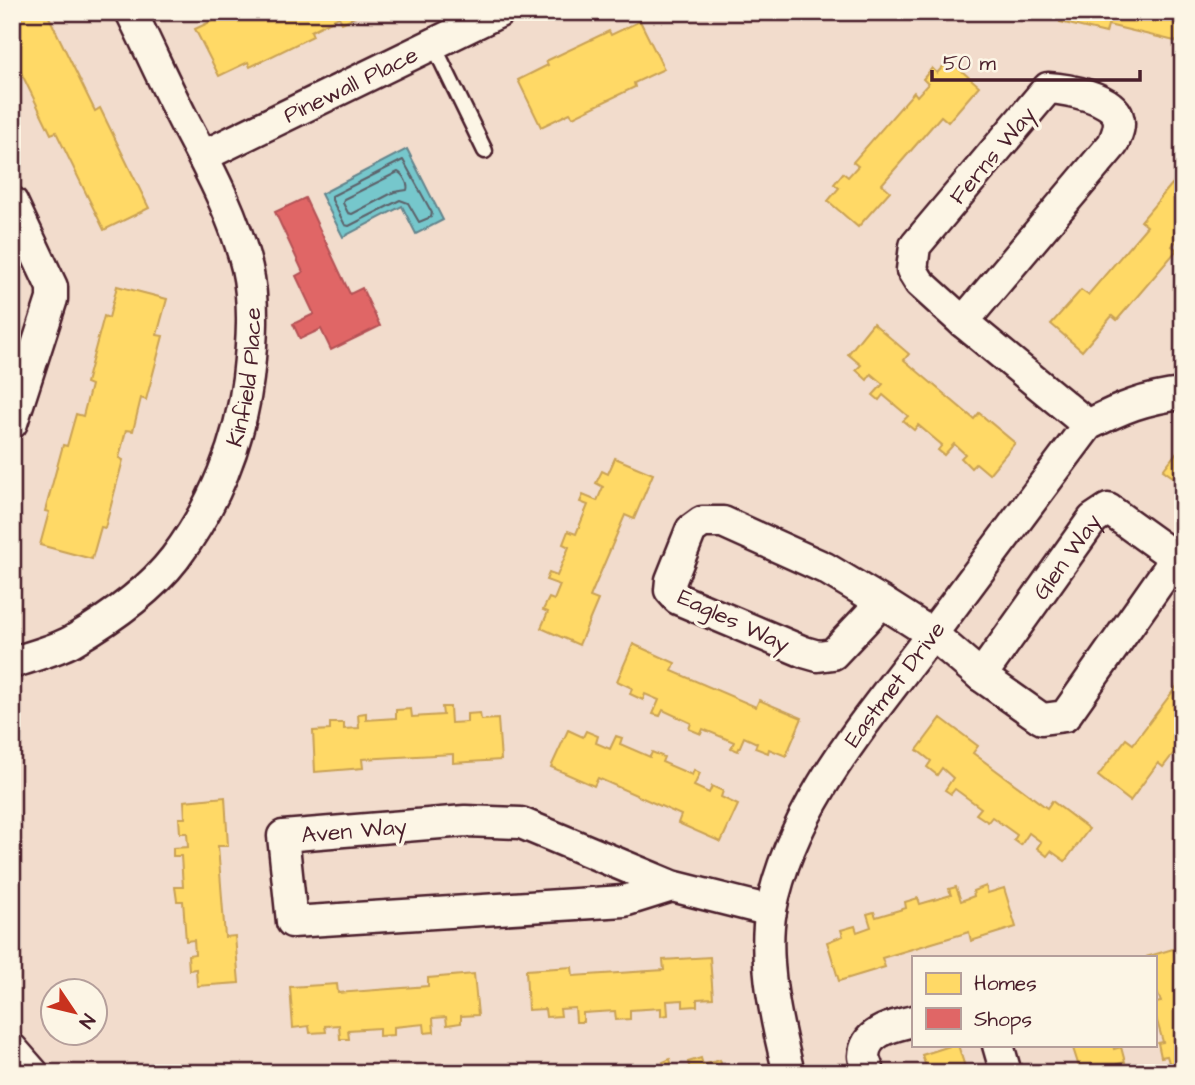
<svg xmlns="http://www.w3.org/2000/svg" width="1195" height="1085" font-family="'Architects Daughter',sans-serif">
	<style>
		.water { fill: #76c7cc; stroke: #64848c; stroke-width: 2 }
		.homes { fill: #ffd966; stroke: #c9a154; stroke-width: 2 }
		.shops { fill: #e06666; stroke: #b35154; stroke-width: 2 }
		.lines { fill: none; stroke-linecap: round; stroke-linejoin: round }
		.shore { stroke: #5c626b; stroke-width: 2 }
		.lane-casing { stroke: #4a1f2b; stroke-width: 19 }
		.street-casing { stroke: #4a1f2b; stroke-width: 35 }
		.lane { stroke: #fcf5e5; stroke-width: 14 }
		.street { stroke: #fcf5e5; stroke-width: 30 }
		.labels { text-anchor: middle; stroke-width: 7; stroke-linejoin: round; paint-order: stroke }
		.street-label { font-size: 23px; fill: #4a1f2b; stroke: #fcf5e5 }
	</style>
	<rect width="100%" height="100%" fill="#f2dccc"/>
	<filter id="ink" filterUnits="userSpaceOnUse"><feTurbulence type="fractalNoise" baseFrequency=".0143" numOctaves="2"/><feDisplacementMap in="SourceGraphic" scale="14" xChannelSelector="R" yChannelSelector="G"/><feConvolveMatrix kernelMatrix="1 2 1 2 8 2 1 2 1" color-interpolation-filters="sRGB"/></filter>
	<g filter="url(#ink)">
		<path class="water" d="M407,149L443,220L416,234L402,206L343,237L321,194Z"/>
		<g class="homes">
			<path d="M12,12H54L48,15L95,111L100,108L149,208L104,230L56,132L51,134L12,54Z"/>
			<path d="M224,12H365L342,23L339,17L311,31L313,36L250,67L248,62L219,76L195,29L225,15Z"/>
			<path d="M1062,12H1183V43L1108,25L1106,33L1060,22Z"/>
			<path d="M640,21L664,69L634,83L635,87L573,117L570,113L541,127L518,80L548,65L546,61L609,31L611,35Z"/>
			<path d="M949,60L979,86L948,122L941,116L882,184L890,191L858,227L828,201L839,188L834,184L843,173L848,177L858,166L853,162L914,92L917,96L928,84L923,79L932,68L937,73Z"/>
			<path d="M1172,184L1183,193V233L1172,246L1177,250L1117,320L1112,316L1082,351L1051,324L1081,290L1088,295L1147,226L1141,221Z"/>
			<path d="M117,286L167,299L157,335L163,336L146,400L141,398L133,431L126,430L119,458L123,460L105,528L101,527L92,559L40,545L49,512L45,511L63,445L67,446L76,414L83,416L91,385L86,383L104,316L109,318Z"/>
			<path d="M873,323L909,354L904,360L974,419L979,413L1015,443L989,474L976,463L971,468L961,458L965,454L954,444L944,455L938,450L942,445L918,425L914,430L903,421L908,416L883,395L879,400L873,395L883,384L871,374L867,380L856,370L861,365L848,354Z"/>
			<path d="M1183,444V484L1163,470Z"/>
			<path d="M615,458L653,474L634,519L625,515L590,597L598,600L579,645L541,628L548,612L543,610L549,598L554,600L560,585L546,580L549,573L557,576L569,547L563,544L568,531L576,534L588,505L580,502L583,495L597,501L603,487L596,483L602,471L608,474Z"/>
			<path d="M633,644L675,663L672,671L756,707L759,700L802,718L786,756L769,749L768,753L755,748L757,743L744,737L738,751L731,748L734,742L703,729L701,734L689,729L691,723L663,710L660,716L653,714L659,700L645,694L643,700L630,694L632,688L617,681Z"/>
			<path d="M1183,678V741L1163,767L1158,763L1130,801L1098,776L1126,739L1133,744Z"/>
			<path d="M442,707H450L451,723L467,722V714L480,713L481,720L498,719L501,760L453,763V754L362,759L363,768L315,772L313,731L330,730V723H344V729L359,728L358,714L366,713V720L396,718V710L411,709L412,717L443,715Z"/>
			<path d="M941,718L978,746L973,753L1047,808L1052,801L1089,829L1065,861L1051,851L1047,856L1037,848L1041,842L1029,833L1021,845L1014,840L1017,835L992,817L988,822L976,814L981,808L955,789L951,794L945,790L953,778L942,768L937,775L927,767L931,761L917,750Z"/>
			<path d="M568,730L583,737L586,731L598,736L596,743L610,749L616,736L622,738L620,744L650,757L652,752L664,757L662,762L692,775L694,770L700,773L694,786L709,793L712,786L723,791L721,797L738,805L721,842L678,823L681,815L598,778L594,786L551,767Z"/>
			<path d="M225,797L228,846H218L225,937L235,936L239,983L197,986L196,969L189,970L188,955L195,954L194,940L186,941L183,901H177L175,887H183L181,856H173V848L188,847L187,833H180L179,818H185L184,801Z"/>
			<path d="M986,886L988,893L1004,888L1016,927L971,941L969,932L882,958L885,967L839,981L827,942L843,936L841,930L855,926L857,932L871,927L867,914L874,912L876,917L906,908L905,902L918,898L920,904L951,895L949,889L956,887L961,901L974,896L973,891Z"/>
			<path d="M1183,946V1073H1172L1167,1056L1161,1057L1158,1043L1163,1042L1155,1014V1003L1161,1002L1155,987V957H1146Z"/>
			<path d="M710,957L713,998L697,999V1006L683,1007V1000L667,1001L668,1015L661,1016V1008L630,1010V1019L616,1020L615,1011L583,1013V1022H576L575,1008L560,1009L561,1016L546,1017L545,1009L528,1010L526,970L572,967L573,976L664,970L663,960Z"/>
			<path d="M474,974L478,1015L461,1016V1023L447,1025L446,1017L433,1018L434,1032L425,1033L424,1024L394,1027V1035L379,1036V1028L348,1030L349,1039H340L339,1025L325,1026L326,1032L310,1033L309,1026L293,1028L290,987L337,984L338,993L428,986V978Z"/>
			<path d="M953,1045H958L967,1073H928L922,1055Z"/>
			<path d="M1072,1045H1113L1114,1049L1121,1047L1125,1062L1118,1064L1121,1073H1081Z"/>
			<path d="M701,1058L703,1065L720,1060L724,1073H676L690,1069L688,1062Z"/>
			<path d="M670,1059L674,1073H648L665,1068L663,1062Z"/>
		</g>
		<path class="shops" d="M305,198L350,294L362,288L380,326L331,350L321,329L300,339L293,324L314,314L296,276L303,272L275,212Z"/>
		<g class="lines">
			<g class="shore">
				<path d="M403,160L432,213L431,217L419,222L408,203L400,200L349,226L345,225L332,200V196Z"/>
				<path d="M398,172C403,174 409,185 407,190L394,192L352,214L348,213L343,203L344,199Z"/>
			</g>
			<g class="lane-casing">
				<path id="lane" d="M433,44L485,151"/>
			</g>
			<g class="street-casing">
				<g id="street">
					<path d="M1048,88C1066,89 1112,97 1118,117C1121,126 1117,134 1113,144L963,322L920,283L912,270L915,246Z"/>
					<path id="s1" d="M203,156L499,12"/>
					<path d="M12,202L52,287V299L12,423"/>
					<path d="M963,322L1088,425"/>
					<path d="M882,602L833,654L818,656L804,652L678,599L670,590L671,580L691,530L702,522H723L825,568L882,602L932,634L981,676L1042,719L1065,716L1176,558"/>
					<path id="s2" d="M12,663C31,656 54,651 72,641C108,620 149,592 175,558C214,506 240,443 248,378C252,343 255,303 247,268C235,218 211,172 187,127C167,89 150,50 131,12"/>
					<path id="s3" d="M981,676L1093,519L1108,509L1183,563"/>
					<path d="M672,886L521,823L465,821L283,836L292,922L624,901L672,886L771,911"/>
					<path d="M998,1045L1006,1073"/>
					<path d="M12,1049L33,1073"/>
					<path id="s4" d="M789,1073C777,1026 762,959 771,910C791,807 865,723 926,642C980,569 1034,497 1088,425C1121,408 1145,398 1183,394"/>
					<path d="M869,1073C868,1068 864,1060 864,1056C865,1030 895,1026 913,1021"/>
				</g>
			</g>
			<use href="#lane" class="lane"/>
			<use href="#street" class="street"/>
		</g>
	</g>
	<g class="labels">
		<g class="street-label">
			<text dy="8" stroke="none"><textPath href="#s1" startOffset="164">Pinewall Place</textPath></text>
			<text transform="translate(992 155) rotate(-50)" y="8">Ferns Way</text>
			<text dy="8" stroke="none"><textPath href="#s2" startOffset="394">Kinfield Place</textPath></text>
			<text dy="8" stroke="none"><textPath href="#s3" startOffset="147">Glen Way</textPath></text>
			<text transform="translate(734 620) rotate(25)" y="8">Eagles Way</text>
			<text dy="8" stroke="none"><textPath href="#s4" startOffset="425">Eastmet Drive</textPath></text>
			<text transform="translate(354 830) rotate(-5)" y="8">Aven Way</text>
		</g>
	</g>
	<rect width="1195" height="1085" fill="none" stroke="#fcf5e5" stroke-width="42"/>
	<rect x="21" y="21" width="1153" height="1043" fill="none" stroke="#4a1f2b" stroke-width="2.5" filter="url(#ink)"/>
	<rect x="912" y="956" width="245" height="91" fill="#fcf5e5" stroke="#b59f9b" stroke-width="2"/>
	<rect x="926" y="973" width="35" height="21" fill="#ffd966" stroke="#b59f9b" stroke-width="2"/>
	<text x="974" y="990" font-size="21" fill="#4a1f2b">Homes</text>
	<rect x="926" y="1008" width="35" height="21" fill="#e06666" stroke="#b59f9b" stroke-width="2"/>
	<text x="974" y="1026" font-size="21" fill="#4a1f2b">Shops</text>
	<g transform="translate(74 1012) rotate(125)"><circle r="33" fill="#fcf5e5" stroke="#b59f9b" stroke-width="2"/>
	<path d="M0-5L12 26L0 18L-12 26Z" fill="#c8321e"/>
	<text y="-10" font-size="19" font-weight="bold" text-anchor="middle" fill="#4a1f2b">N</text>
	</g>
	<path d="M932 70v10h208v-10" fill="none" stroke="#4a1f2b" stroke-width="3.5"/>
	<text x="943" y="70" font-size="21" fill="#4a1f2b" stroke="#fcf5e5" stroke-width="5" paint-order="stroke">50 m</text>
</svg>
